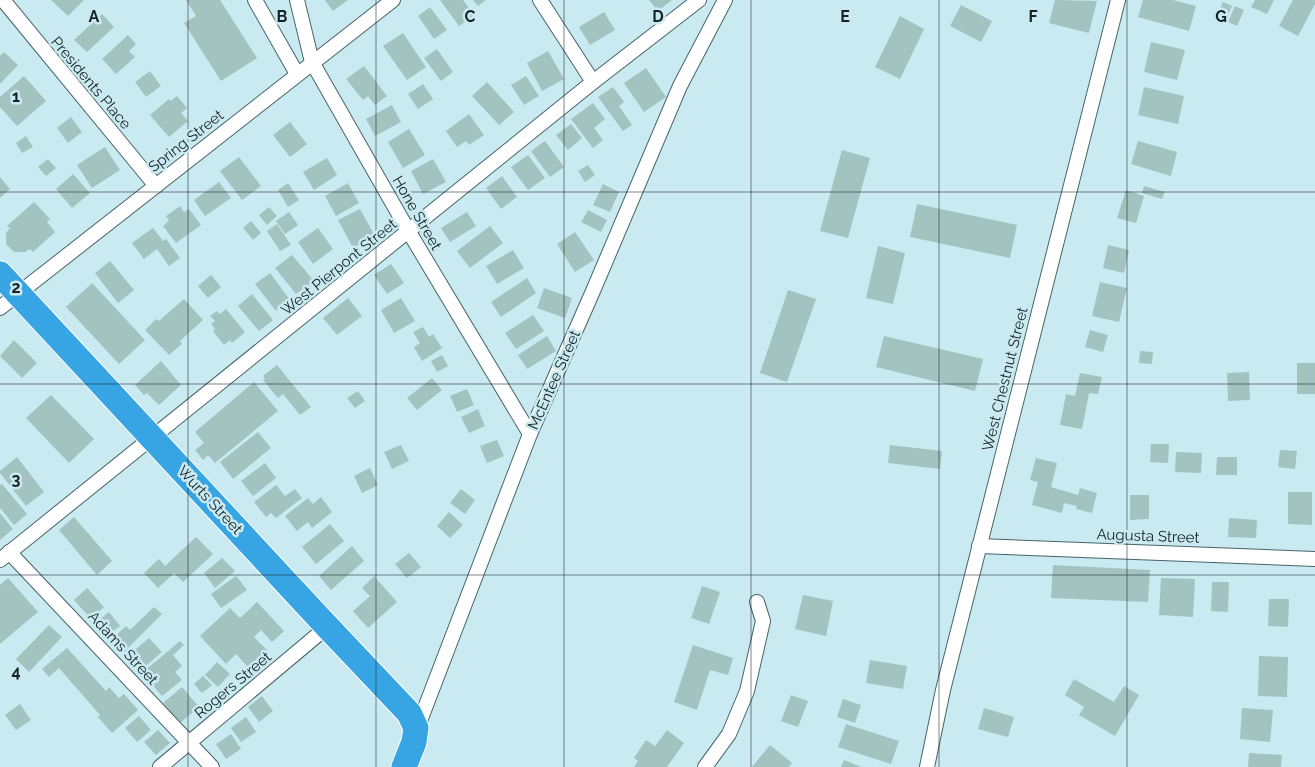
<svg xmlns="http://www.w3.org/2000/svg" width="1315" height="767" font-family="Raleway,sans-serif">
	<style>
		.building { fill: #a3c3c0 }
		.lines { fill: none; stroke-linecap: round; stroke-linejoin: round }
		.street-casing { stroke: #47646a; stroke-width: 16 }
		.highway-casing { stroke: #fff; stroke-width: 27 }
		.street { stroke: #fff; stroke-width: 14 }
		.highway { stroke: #37a4e4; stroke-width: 25 }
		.grid { fill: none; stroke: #152124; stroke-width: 1; stroke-opacity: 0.55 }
		.labels { text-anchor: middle; stroke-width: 5; stroke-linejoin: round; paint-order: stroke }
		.street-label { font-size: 15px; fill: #152124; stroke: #caeaf1 }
		.grid-label { font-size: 16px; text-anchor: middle; font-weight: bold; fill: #152124; stroke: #caeaf1; stroke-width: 5; stroke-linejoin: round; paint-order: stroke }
	</style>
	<rect width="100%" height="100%" fill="#caeaf1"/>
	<g class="building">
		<path d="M51,0H84L68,16Z"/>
		<path d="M186,0H220L257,58L221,81L184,23L196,16Z"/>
		<path d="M325,0H348L333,11Z"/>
		<path d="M440,0H463L474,15L459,26Z"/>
		<path d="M473,0H486L478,6Z"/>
		<path d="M649,0H672L658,11Z"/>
		<path d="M1055,0L1097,1L1089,33L1049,23Z"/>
		<path d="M1143,0H1173L1196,6L1189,31L1138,17Z"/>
		<path d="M1255,0H1274L1267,14L1251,7Z"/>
		<path d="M1293,0H1315V4L1298,36L1279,26Z"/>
		<path d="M1223,2L1232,6L1225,21L1216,17Z"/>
		<path d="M961,5L992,21L981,42L950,26Z"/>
		<path d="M1235,6L1244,10L1237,26L1228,22Z"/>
		<path d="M430,7L447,30L434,39L418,16Z"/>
		<path d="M604,12L615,30L590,45L579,27Z"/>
		<path d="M102,14L114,27L87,52L74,40Z"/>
		<path d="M900,16L924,29L900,79L875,67Z"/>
		<path d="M403,33L426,67L407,80L383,46Z"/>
		<path d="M128,35L136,44L129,51L135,57L116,74L102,59Z"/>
		<path d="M1151,42L1185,50L1177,80L1144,72Z"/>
		<path d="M437,49L453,72L441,81L424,58Z"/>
		<path d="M548,51L564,79L542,91L527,63Z"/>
		<path d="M4,52L18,65L0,84V56Z"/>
		<path d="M364,66L387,96L375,105L368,96L363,100L346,79Z"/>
		<path d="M646,68L666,97L644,112L624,83Z"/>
		<path d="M150,71L161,86L146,97L135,82Z"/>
		<path d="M24,76L46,101L17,126L0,107V97Z"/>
		<path d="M526,76L539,96L524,105L511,85Z"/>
		<path d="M487,82L514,112L499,125L472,96Z"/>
		<path d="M423,84L433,99L418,109L408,94Z"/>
		<path d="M613,87L624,102L619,106L632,125L623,131L598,97Z"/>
		<path d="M1144,87L1184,96L1178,124L1138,115Z"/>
		<path d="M177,96L187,108L181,113L188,121L169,137L150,115L169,99L171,101Z"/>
		<path d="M593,103L605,119L594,128L603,140L593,148L571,119Z"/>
		<path d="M392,105L401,122L375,136L366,119Z"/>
		<path d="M469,114L484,135L469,145L466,141L457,147L446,131Z"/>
		<path d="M71,117L82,132L68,143L57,128Z"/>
		<path d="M290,122L307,144L290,157L273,135Z"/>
		<path d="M571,124L582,138L568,150L556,135Z"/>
		<path d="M409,129L425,155L403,168L388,142Z"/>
		<path d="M26,136L33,147L22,153L16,143Z"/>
		<path d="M545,141L564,167L550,177L531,151Z"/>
		<path d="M1138,141L1177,152L1171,176L1131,164Z"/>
		<path d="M105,147L120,170L92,188L77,165Z"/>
		<path d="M842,150L870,158L848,238L820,231Z"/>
		<path d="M528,155L545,178L528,190L511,167Z"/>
		<path d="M239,157L261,186L242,200L220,171Z"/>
		<path d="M327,158L337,175L314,190L303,172Z"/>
		<path d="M48,159L56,168L46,176L38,167Z"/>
		<path d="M433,159L446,182L423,194L411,171Z"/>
		<path d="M588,165L595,175L585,182L578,171Z"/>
		<path d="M73,174L90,193L72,208L56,189Z"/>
		<path d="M502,176L517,197L501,209L486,188Z"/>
		<path d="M0,177L10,189L0,198Z"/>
		<path d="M219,182L231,198L205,216L194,200Z"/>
		<path d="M288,183L299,200L288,207L278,190Z"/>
		<path d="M348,183L359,203L336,216L325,196Z"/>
		<path d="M603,184L619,192L610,212L593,205Z"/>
		<path d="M1144,186L1165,192L1162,199L1142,193Z"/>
		<path d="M1126,190L1144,196L1136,223L1117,218Z"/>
		<path d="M34,202L50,219L47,222L55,232L33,252L30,249L25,252H14L6,244V233L10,228L7,226Z"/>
		<path d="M917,204L1017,225L1010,258L910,237Z"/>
		<path d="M180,206L184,212L189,209L201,225L176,243L163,226L169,221L166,216Z"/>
		<path d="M269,207L277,216L267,225L259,215Z"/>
		<path d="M360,209L375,236L353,248L338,220Z"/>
		<path d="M588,210L607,220L601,232L581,222Z"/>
		<path d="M289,212L298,225L285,234L276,221Z"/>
		<path d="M467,212L476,226L450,242L441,228Z"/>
		<path d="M251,221L261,233L253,240L243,228Z"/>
		<path d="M277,224L291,245L280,251L267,231Z"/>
		<path d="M490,226L503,243L470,268L457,251Z"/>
		<path d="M153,228L163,241L166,239L180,258L169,266L157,249L144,259L132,243Z"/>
		<path d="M318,228L333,249L313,264L298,242Z"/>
		<path d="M575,232L594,260L575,272L557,244Z"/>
		<path d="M1108,245L1129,250L1124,273L1103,268Z"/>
		<path d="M878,246L905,253L893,304L866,298Z"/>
		<path d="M513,250L524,268L497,284L486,266Z"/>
		<path d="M292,255L314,281L296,294L275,268Z"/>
		<path d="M110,261L134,290L118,303L95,273Z"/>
		<path d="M391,264L404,283L387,294L374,275Z"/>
		<path d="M270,273L290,300L276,311L255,284Z"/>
		<path d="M211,275L221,287L208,298L198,286Z"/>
		<path d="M527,278L536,293L501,317L491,302Z"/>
		<path d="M1100,282L1127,288L1119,322L1092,316Z"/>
		<path d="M92,283L145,340L119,364L66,307Z"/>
		<path d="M544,288L572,298L565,318L537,308Z"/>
		<path d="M788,290L816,299L787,382L760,373Z"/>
		<path d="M252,294L273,320L259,331L238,306Z"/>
		<path d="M348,298L362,316L337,335L323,318Z"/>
		<path d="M401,298L415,321L394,333L381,310Z"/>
		<path d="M184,299L203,320L180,341L182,344L169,355L145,330L156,319L159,321Z"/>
		<path d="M226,309L245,332L232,343L230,340L224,345L213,331L215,329L211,324L215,321L210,316L217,311L220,314Z"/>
		<path d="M533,315L544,331L516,349L505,333Z"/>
		<path d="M423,327L429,337L433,334L442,348L422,361L414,347L420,343L413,332Z"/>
		<path d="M1090,330L1108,335L1103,352L1085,347Z"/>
		<path d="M547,336L556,351L527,369L518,355Z"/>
		<path d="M884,336L983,359L975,391L876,367Z"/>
		<path d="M14,340L37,363L22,378L0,356Z"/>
		<path d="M1140,351L1153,352L1152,364L1139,363Z"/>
		<path d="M442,355L448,366L437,372L431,361Z"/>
		<path d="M161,361L181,385L159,405L147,393L144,395L135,385Z"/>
		<rect x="1297" y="363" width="18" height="31"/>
		<path d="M277,365L311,407L300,415L283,394L278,398L263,380L265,379L263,376Z"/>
		<path d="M1249,372L1250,400L1228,401L1227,373Z"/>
		<path d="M1080,373L1102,377L1098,394L1089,393L1082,429L1060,425L1066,394L1075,396Z"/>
		<path d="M432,378L442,390L417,410L407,398Z"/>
		<path d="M254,382L278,411L215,463L208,455L203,460L195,450L204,443L195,432Z"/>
		<path d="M467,389L474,405L457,412L450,396Z"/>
		<path d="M358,391L365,401L355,408L347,398Z"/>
		<path d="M51,395L94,439L69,463L26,418Z"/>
		<path d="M478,409L485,426L469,433L461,417Z"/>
		<path d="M258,432L271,448L233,479L220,462Z"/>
		<path d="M497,440L504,456L487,463L480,446Z"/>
		<path d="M1151,444H1169L1168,463L1150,462Z"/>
		<path d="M401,445L409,461L392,469L384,452Z"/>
		<path d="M890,445L942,451L940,469L888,463Z"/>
		<path d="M1280,450L1297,451L1295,469L1278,467Z"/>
		<path d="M1176,452L1202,453L1201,473L1175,472Z"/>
		<path d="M17,457L44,492L26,506L0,473V471Z"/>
		<path d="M1217,457H1237V475H1216Z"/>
		<path d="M1036,458L1057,463L1051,487L1078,495L1080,488L1097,493L1092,513L1076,509L1077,506L1064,503L1062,513L1032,505L1038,482L1030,480Z"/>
		<path d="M265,463L276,478L253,496L241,481Z"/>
		<path d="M370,468L378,485L362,493L354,476Z"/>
		<path d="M2,484L27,514L14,525L0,508V485Z"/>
		<path d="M276,485L285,496L295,489L302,498L276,518L271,513L266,517L254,502Z"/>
		<path d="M461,489L475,500L465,514L450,503Z"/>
		<path d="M1288,492H1312V525L1288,524Z"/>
		<path d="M1130,495H1149V519L1130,520Z"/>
		<path d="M321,497L332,512L312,528L308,522L297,531L285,516L308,498L313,504Z"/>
		<path d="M449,512L463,525L450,538L437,526Z"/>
		<path d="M0,513L13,529L0,540Z"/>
		<path d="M74,517L112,561L97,575L59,530Z"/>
		<path d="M1229,518L1257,520L1256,538L1228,537Z"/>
		<path d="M330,524L344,541L316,564L302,547Z"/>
		<path d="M196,537L213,554L183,582L174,573L158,588L144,573L159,559L165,566Z"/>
		<path d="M352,546L364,561L331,590L319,576Z"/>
		<path d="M409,553L421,567L407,578L395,564Z"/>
		<path d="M222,558L235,571L215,588L204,573Z"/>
		<path d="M1053,565L1150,570L1148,602L1051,598Z"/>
		<path d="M236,576L247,590L221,608L211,594Z"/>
		<path d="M374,576L397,602L368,628L353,611L370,596L362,588Z"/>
		<path d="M8,578L38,612L0,644V585Z"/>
		<path d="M1161,578L1195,579L1193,617L1159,615Z"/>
		<path d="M1212,582H1229L1228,612L1211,611Z"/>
		<path d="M702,586L720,592L709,624L691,618Z"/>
		<path d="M87,588L104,607L91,619L74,600Z"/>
		<path d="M803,595L833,601L826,636L795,629Z"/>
		<path d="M1269,599H1289L1288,627L1268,626Z"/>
		<path d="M257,602L284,631L272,642L261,630L254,637L267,650L248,667L236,654L226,664L200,636L230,608L240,618Z"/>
		<path d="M154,607L162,614L124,652L111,640L126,626L130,630Z"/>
		<path d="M109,612L120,626L106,637L95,623Z"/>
		<path d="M49,625L62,637L29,672L16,659Z"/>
		<path d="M149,638L162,652L141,670L129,655Z"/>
		<path d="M180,641L184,645L173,655L182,666L175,672L182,680L162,696L142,673Z"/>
		<path d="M693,645L733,658L728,675L710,670L697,710L674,702Z"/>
		<path d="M67,648L106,691L109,687L119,698L124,694L138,710L112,733L98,717L100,715L59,668L49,677L42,669Z"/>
		<path d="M1259,656L1288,657L1287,697L1258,696Z"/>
		<path d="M870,660L907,666L903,689L866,683Z"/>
		<path d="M217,662L230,674L218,687L205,675Z"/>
		<path d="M203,676L212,685L202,693L194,684Z"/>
		<path d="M1074,679L1114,702L1124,686L1139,695L1115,736L1079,715L1084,707L1065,695Z"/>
		<path d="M182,687L199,707L180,723L163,703Z"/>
		<path d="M791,695L808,701L798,727L781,721Z"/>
		<path d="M262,696L273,711L259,722L248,707Z"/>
		<path d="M843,699L861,705L855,723L837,717Z"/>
		<path d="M20,704L31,720L16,730L5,715Z"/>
		<path d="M984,708L1014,717L1008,737L978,729Z"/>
		<path d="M1242,708L1273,710L1270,742L1240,739Z"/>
		<path d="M139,716L151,730L137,742L125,728Z"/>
		<path d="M246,717L256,732L241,742L231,728Z"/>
		<path d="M846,724L899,741L891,764L838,747Z"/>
		<path d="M158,730L170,743L156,755L144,742Z"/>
		<path d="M667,730L684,743L667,767H634L638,761L634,758L646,740L655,746Z"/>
		<path d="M231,734L241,749L226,759L216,744Z"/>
		<path d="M770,745L792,763L789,767H752Z"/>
		<path d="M1249,753L1282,755L1281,767H1248Z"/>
		<path d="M844,760L861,767H841Z"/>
	</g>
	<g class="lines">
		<g class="street-casing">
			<g id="street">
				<path d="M3,0L156,186"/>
				<path d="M255,0L297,74"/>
				<path d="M297,0L312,62L409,232L530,434"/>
				<path d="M540,0L593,82"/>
				<path d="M0,308L393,0"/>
				<path d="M979,546L1315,559"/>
				<path d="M9,552L212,767"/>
				<path d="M0,560L593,82L699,0"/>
				<path d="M416,728L420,721L530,434L593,291L680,86L725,0"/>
				<path d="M160,767L327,627"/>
				<path d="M705,767L729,734L747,691L763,621L757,602"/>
				<path d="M927,767L943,690L1118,0"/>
			</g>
		</g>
		<g class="highway-casing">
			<path id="highway" d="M0,274L321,620L409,713L416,728L414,742L404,767"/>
		</g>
		<use href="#street" class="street"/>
		<use href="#highway" class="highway"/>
	</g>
	<path class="grid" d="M188,0V767M376,0V767M564,0V767M751,0V767M939,0V767M1127,0V767M0,192H1315M0,384H1315M0,575H1315"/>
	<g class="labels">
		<g class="street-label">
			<text transform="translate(91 83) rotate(50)" y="5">Presidents Place</text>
			<text transform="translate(186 141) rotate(-38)" y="5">Spring Street</text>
			<text transform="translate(417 213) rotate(60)" y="5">Hone Street</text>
			<text transform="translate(339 267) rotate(-39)" y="5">West Pierpont Street</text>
			<text transform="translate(1005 379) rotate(-76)" y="5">West Chestnut Street</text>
			<text transform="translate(554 380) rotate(-66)" y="5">McEntee Street</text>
			<text transform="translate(210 500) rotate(47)" y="5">Wurts Street</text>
			<text transform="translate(1148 536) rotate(2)" y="5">Augusta Street</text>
			<text transform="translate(123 648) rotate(47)" y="5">Adams Street</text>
			<text transform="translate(233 685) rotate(-40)" y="5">Rogers Street</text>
		</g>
	</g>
	<g class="grid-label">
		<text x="94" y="22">A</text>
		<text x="282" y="22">B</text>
		<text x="470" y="22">C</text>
		<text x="658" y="22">D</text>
		<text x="845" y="22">E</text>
		<text x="1033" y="22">F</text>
		<text x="1221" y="22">G</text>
		<text x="16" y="102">1</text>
		<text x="16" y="293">2</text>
		<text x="16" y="485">3</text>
		<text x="16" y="677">4</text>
	</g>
</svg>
